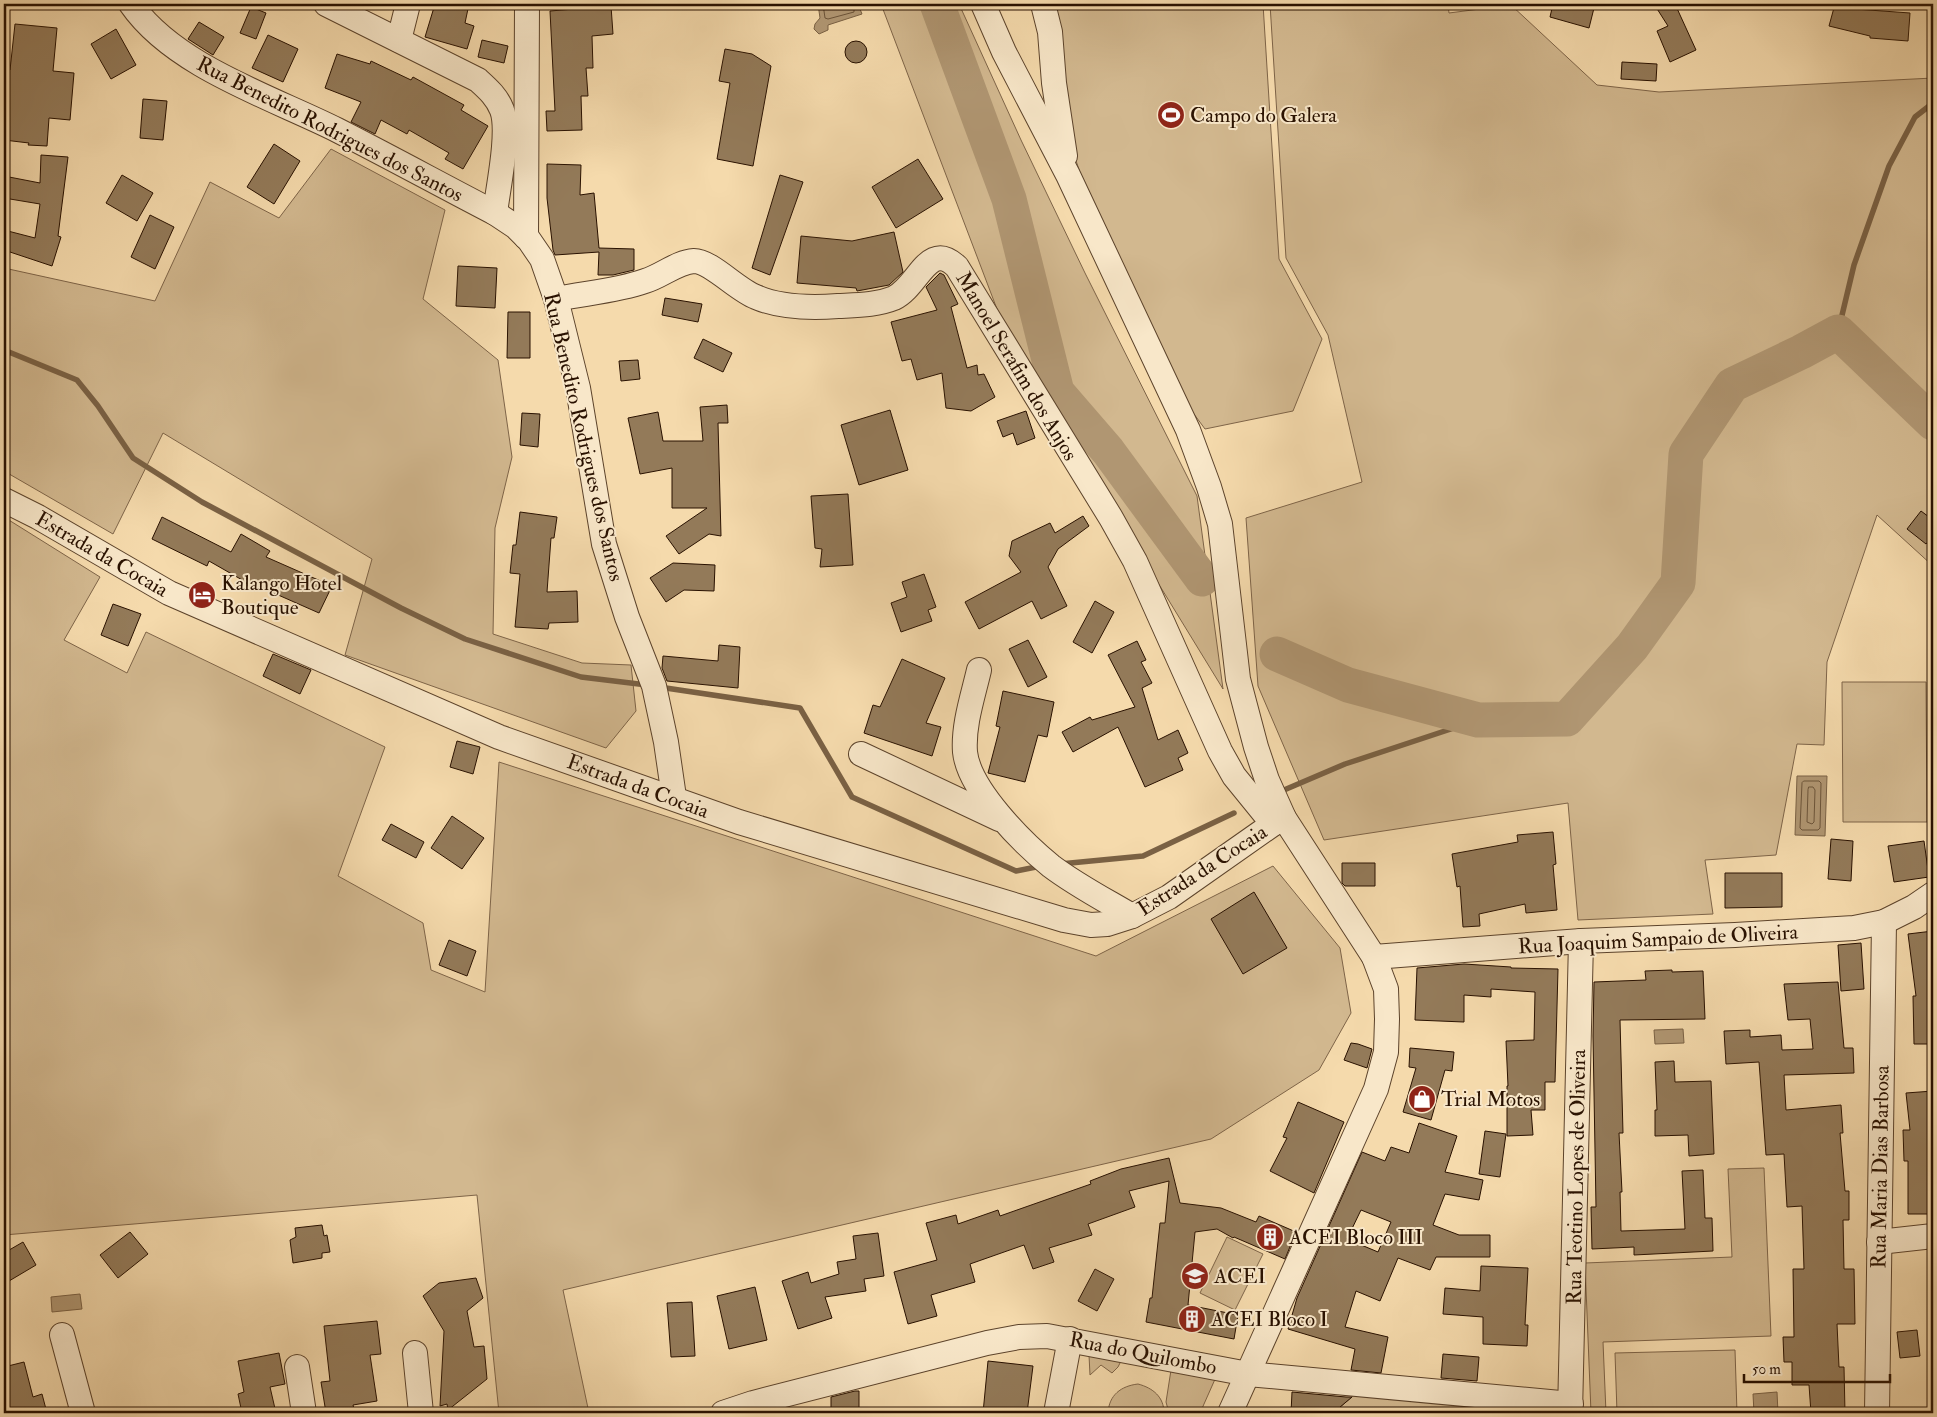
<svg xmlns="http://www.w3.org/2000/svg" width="1937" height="1417" font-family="'IM FELL Double Pica',serif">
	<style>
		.green { fill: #d2b88f; stroke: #7e6448 }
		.water { fill: #b09672; stroke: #7a6144 }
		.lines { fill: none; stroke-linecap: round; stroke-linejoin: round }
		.shore { stroke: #6c5439; stroke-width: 1 }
		.stream { stroke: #7a6144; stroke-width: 5.5 }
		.river { stroke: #b09672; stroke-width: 35 }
		.building { fill: #937a59; stroke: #291100; fill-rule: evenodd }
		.minor-casing { stroke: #5c432b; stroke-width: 26 }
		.minor { stroke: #f8e7c9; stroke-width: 24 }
		.labels { text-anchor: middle; stroke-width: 4; stroke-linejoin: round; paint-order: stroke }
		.poi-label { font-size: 21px; fill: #291100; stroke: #f8e7c9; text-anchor: start }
		.street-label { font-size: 21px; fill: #291100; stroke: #f8e7c9 }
	</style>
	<rect width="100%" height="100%" fill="#f5daac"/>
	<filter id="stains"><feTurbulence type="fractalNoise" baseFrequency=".004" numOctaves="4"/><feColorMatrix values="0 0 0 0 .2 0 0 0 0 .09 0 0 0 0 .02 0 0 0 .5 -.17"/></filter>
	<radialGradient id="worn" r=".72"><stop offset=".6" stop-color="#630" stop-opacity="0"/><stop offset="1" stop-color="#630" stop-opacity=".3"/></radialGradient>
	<g class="green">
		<path d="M881,4H959L1021,140L1085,273L1197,496L1223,689L1008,338Z"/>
		<path d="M1055,4H1263L1279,259L1322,339L1293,411L1205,429L1191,410L1089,201L1063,120Z"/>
		<path d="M1270,4H1448L1449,13L1511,5L1597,85L1659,92L1933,78V566L1877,515L1827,662L1824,745L1797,744L1776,855L1705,860L1713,914L1578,920L1568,803L1324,840L1258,686L1246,518L1362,482L1328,335L1286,258Z"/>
		<path d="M331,149L445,210L423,299L498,360L512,457L495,528L493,634L582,663L631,665L636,711L606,748L345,655L372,559L163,433L113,534L4,471V268L155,301L210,182L279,218Z"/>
		<path d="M4,517L100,577L64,640L127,673L146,632L385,747L338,876L423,923L431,970L485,992L499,762L1096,956L1273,866L1340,948L1351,1013L1319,1070L1211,1139L563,1290L589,1413H499L477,1195L4,1235Z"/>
		<path d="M1842,682H1926L1927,822H1843Z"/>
		<path d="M1764,1168L1771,1336L1603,1342L1606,1413H1591L1585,1263L1732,1257L1728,1169Z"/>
		<path d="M1227,1237L1263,1254L1235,1310L1200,1293Z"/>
		<path d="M1735,1350L1737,1413H1617L1615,1353Z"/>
		<path d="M1089,1355L1122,1359L1118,1367L1112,1373L1101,1365L1090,1375Z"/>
		<path d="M1171,1370L1216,1377L1200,1413H1169L1166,1402Z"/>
		<path d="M1138,1384C1153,1388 1164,1397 1164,1413H1108C1109,1395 1121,1386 1138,1384Z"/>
		<path d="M1359,1391L1508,1405V1413H1333Z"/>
	</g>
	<g class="water">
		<path d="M818,4H858L862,14L828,25V30L819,34L814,29L815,24L820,18Z"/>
		<path d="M1797,776H1827L1825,836L1795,835Z"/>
		<path d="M1683,1029L1684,1043L1655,1044L1654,1030Z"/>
		<path d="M80,1294L82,1309L52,1312L51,1297Z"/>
		<path d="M1777,1392L1778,1413H1754L1753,1394Z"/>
	</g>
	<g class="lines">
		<g class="shore">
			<path d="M823,4L825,18L828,19L854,12V4"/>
			<path d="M1804,781H1819L1821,783L1820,828L1818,830H1802L1800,828L1802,783Z"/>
			<path d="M1809,787H1813L1815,790L1814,822L1812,824L1807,822L1808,790Z"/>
		</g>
		<g class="stream">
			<path d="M1838,332L1854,265L1889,166L1915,117L1933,103"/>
			<path d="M4,350L77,380L98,406L133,458L202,502L401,608L465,639L581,677L647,685"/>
			<path d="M659,687L800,708L852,797L1016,871L1041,866"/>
			<path d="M1284,790L1345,764L1478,720"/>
			<path d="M1060,864L1143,856L1234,813"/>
		</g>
		<g class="river">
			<path d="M937,4L1009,199L1057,392L1108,451L1202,579"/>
			<path d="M1277,654L1348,685L1478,720L1567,719L1632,647L1678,583L1686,454L1732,385L1801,352L1838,332L1933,423"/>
		</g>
	</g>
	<g class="building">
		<path d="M435,4H469L465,23L474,26L467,49L425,37Z"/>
		<path d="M1553,4H1595L1589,28L1550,17Z"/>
		<path d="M1654,4H1675L1696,50L1670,62L1657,31L1668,26Z"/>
		<path d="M1835,4H1856L1855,9L1910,13L1908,41L1870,38V36L1829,26Z"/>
		<path d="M611,6L613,34L592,36L593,68H586L588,96H581L582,130L547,131L546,111H555L550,11Z"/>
		<path d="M251,7L266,13L256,39L240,33Z"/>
		<path d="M199,22L224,37L213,55L188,39Z"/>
		<path d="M15,24L57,28L53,71L74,73L70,120L49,118L47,146L28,145L29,143L4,140V69L10,70Z"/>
		<path d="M116,29L136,65L111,79L91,44Z"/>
		<path d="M268,35L298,49L283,82L252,68Z"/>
		<path d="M482,40L508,46L504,63L478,57Z"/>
		<circle cx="856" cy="52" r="11"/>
		<path d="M725,49L752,54L771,66L753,166L717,159L730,83L719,81Z"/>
		<path d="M337,54L370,64L371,61L411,80L413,77L464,105L461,110L488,126L463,169L445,159L449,153L409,130L407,134L381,120L375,134L351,122L361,102L325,88Z"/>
		<path d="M1622,62L1657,64L1656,81L1621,79Z"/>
		<path d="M143,99L167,101L163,140L140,138Z"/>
		<path d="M274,144L300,161L274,204L247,187Z"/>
		<path d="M41,155L68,157L58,236L61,237L52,266L4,250V230L35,238L40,204L4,198V176L40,183Z"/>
		<path d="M918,159L943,199L896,228L872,187Z"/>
		<path d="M547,164L581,165L580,195L594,193L599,248L634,249V270L613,275H598L599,252L555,255L553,250L547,198Z"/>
		<path d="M122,175L153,193L137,221L106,203Z"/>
		<path d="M780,175L803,182L770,275L752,268Z"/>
		<path d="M150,215L174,227L155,269L131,257Z"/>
		<path d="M894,232L903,272L889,285L857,291L856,288L797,283L801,236L852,241Z"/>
		<path d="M458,266L497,268L495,308L456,306Z"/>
		<path d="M940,273L944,275L958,304L951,307L967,368L977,365L978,375L984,374L995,397L971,411L946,408L942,373L917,380L911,359L902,361L891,322L937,310L926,287Z"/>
		<path d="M665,298L702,304L698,322L662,315Z"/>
		<path d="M508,312H530V358H507Z"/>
		<path d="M703,339L732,353L723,372L694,358Z"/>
		<path d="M638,360L640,379L621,381L619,361Z"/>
		<path d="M727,405L728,423H718L721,536L709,534L679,554L666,536L707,508H672V468L640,474L628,418L658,412L663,441H703L700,407Z"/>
		<path d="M890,410L908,470L859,485L841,425Z"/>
		<path d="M1026,411L1035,438L1017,445L1013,433L1003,437L997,421Z"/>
		<path d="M522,413L540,414L538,447L520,445Z"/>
		<path d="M848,494L853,565L820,567L822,549L815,548L811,496Z"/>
		<path d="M1921,511L1933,520V536L1926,544L1907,529Z"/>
		<path d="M520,512L557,517L554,538H551L547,592L577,591L578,622L549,623L548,629L515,627L520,574L510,573L513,545H516Z"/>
		<path d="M1083,516L1089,526L1058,549L1048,567L1067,606L1041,619L1032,601L979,629L965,602L1021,572L1009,556L1012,541L1050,523L1055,533Z"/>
		<path d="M162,517L231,552L241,534L270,551L266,557L332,586L319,613L251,583V585L209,561L207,566L152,539Z"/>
		<path d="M673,563L715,565L714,591L684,590L666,602L650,578Z"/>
		<path d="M924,574L936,607L928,610L932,621L901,632L891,603L907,597L902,582Z"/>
		<path d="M1095,601L1114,612L1092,653L1073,642Z"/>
		<path d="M113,604L141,614L128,646L101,635Z"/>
		<path d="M1028,640L1047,677L1028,687L1009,649Z"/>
		<path d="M1137,641L1146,660L1141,662L1152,683L1142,688L1158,740L1178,730L1188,753L1178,758L1183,770L1145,787L1118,727L1073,752L1062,732L1090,717L1092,720L1135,707L1108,655Z"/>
		<path d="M719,645L740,647L738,688L667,681L662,668L663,656L718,661Z"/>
		<path d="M273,654L311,670L300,694L263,676Z"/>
		<path d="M902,659L945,678L926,723L941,727L932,756L864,733L873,705L880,707Z"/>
		<path d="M1003,691L1054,702L1047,737L1038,735L1025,782L988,773L1000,727L996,726Z"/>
		<path d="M457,741L480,747L473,774L450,767Z"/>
		<path d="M452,816L484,838L462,869L431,848Z"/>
		<path d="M391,824L424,842L416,858L382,840Z"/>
		<path d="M1553,832L1556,864L1553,865L1557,910L1526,913L1525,904L1479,914L1480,926L1463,927L1460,886L1457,887L1452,854L1518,842L1517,835Z"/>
		<path d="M1831,839L1853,841L1851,881L1828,879Z"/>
		<path d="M1924,841L1929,877L1894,882L1888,846Z"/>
		<path d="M1342,863H1375V886H1345L1342,883Z"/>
		<path d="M1725,873H1782V907L1725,908Z"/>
		<path d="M1254,892L1287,948L1243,974L1211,919Z"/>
		<path d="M1933,931V1044H1914L1913,996H1916L1908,934Z"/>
		<path d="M449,940L476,951L467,976L439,965Z"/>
		<path d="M1861,943L1864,989L1841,991L1838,945Z"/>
		<path d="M1464,964L1511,967V968L1558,969L1555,1082H1545V1110H1531L1533,1135L1507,1136V1086H1508L1506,1041L1534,1040L1535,992L1491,989V997L1464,995V1022L1415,1020L1417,968Z"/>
		<path d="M1672,970V972L1703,971L1705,1019L1620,1020L1623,1133H1619L1622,1192H1620L1621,1231L1685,1229L1682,1171L1703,1170L1705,1218H1712L1713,1251L1634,1255V1247L1592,1249L1591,1207H1596L1593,1036L1594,982L1646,980L1645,971Z"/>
		<path d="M1838,982L1844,1048H1853L1854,1073L1784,1075L1786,1110L1841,1105L1843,1133H1840L1845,1191H1849V1220H1843L1844,1269H1854L1855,1324H1837L1839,1367H1844L1845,1413H1811L1809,1385H1792V1362H1784L1783,1337H1794L1793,1269H1804L1802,1206L1787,1207L1784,1154L1766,1155L1759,1062L1726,1064L1724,1031L1750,1030V1037L1781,1035L1782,1050L1813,1049L1810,1019L1788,1020L1784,984Z"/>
		<path d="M1351,1043L1358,1044L1372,1049L1367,1068L1344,1060Z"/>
		<path d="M1410,1048L1454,1052L1452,1071L1445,1070L1431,1120L1403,1112L1416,1068L1409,1067Z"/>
		<path d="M1674,1061L1675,1082L1711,1081L1714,1154L1689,1156L1688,1135L1655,1136V1110H1657L1655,1062Z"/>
		<path d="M1933,1091V1214H1908V1161H1904L1903,1130H1910L1906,1093Z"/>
		<path d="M1298,1102L1344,1122L1314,1193L1270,1171L1287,1138L1283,1137Z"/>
		<path d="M1419,1123L1457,1136L1445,1172L1483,1180L1479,1200L1445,1194L1433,1225L1459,1235H1490V1257H1436L1430,1270L1398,1258L1380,1301L1356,1291L1345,1327L1388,1337L1381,1373L1351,1370L1355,1349L1288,1329L1297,1298L1362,1152L1385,1161L1391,1147L1409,1153ZM1361,1210L1391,1222L1378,1252L1347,1239Z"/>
		<path d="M1485,1131L1506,1134L1500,1177L1479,1174Z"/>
		<path d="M1169,1158L1180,1203L1221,1208L1256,1222L1259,1216L1296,1232L1285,1259L1234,1237L1233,1238L1217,1229L1195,1232L1188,1305L1238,1315L1234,1339L1146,1322L1150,1298H1152L1160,1223H1165L1169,1181L1129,1191L1135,1207L1088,1224L1092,1235L1049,1248L1054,1262L1033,1269L1024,1245L970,1264L975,1282L931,1295L937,1316L908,1324L894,1272L937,1260L926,1223L956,1215L958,1224L998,1210L1000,1216L1091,1184L1090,1181L1121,1169Z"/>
		<path d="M322,1225L324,1236L327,1235L330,1252L322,1253V1258L293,1263L290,1240L296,1237L295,1228Z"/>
		<path d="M130,1232L148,1254L118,1278L100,1255Z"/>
		<path d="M878,1233L884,1276L864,1279L866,1291L825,1297L832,1318L798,1329L782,1281L808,1272L811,1283L839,1274L837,1262L856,1259L853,1236Z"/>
		<path d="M23,1242L36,1265L4,1284V1253Z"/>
		<path d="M1481,1266L1528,1268L1525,1325H1528L1527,1346L1483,1344V1317L1443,1314L1445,1288L1480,1291Z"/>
		<path d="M1095,1269L1114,1279L1097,1311L1078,1301Z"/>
		<path d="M476,1278L483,1298L467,1311L474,1347L484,1346L487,1379L448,1410L447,1404L440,1406L444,1331L423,1296L439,1283Z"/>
		<path d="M755,1287L767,1340L729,1349L717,1296Z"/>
		<path d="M692,1302L695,1356L671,1357L667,1303Z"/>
		<path d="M377,1321L381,1354L370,1355L377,1401L353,1405L355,1413H326L321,1382L330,1381L324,1326Z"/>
		<path d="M1917,1330L1920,1356L1900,1358L1897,1332Z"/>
		<path d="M279,1353L285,1384L270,1387L276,1413H242L238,1394L244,1392L238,1361Z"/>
		<path d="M1443,1354L1479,1357L1477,1381L1441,1378Z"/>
		<path d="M988,1361L1033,1366L1027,1413H983Z"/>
		<path d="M24,1362L33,1397L42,1394L47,1413H4V1367Z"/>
		<path d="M855,1391H859V1413H831V1397Z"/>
		<path d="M1292,1392L1346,1397H1352L1333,1413H1291Z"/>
	</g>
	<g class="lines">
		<g class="minor-casing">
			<g id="minor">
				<path d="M131,4C174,66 271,97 337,130C390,157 443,186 495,213L516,227L529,240L542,259L556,299L578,388L604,544L627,617L654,686L666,742L674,797"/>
				<path d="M326,4L478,80C488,89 497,97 502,110C510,132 498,188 495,213"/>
				<path d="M983,4L1004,52L1068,175L1188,430L1209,487L1220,524L1238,679L1256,747L1267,780L1284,818L1374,957L1386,989L1387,1019L1386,1052L1376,1089L1230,1413"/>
				<path d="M1043,4L1050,32L1054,83L1065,156"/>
				<path d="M399,40L408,4"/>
				<path d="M526,237L527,4"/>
				<path d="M556,299C585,293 617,291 645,281C662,276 677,262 694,261C711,261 737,290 756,297C781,308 811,308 838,306C857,305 877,305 894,298C919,286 928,239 957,267L1111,518L1135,561L1220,751L1234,776L1273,824"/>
				<path d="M4,500L38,517L169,593L499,737L739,822L1064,920L1091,925L1107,924L1132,916L1169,897L1273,824L1284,818"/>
				<path d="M979,670C973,696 963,725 965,752C969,790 1023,843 1051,866C1076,885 1105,900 1132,916"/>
				<path d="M861,754L999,819"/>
				<path d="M1374,957L1581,941L1735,935L1854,928L1884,922L1914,907L1933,894"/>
				<path d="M1879,1242L1933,1236"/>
				<path d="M62,1335L83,1413"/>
				<path d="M415,1353L421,1413"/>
				<path d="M297,1367L304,1413"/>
				<path d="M723,1413L753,1403L987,1343L1019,1337L1047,1336L1248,1374L1571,1404"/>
				<path d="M1056,1413L1070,1339"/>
				<path d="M1570,1413L1581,941"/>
				<path d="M1877,1413L1884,922"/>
			</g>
		</g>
		<use href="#minor" class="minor"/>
	</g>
	<defs>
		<g id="stadium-disc" transform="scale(1.4375)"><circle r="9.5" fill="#8f2418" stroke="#f8e7c9"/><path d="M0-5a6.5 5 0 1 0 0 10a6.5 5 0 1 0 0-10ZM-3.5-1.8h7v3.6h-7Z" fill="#fff"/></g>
		<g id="hotel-disc" transform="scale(1.4375)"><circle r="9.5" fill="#8f2418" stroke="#f8e7c9"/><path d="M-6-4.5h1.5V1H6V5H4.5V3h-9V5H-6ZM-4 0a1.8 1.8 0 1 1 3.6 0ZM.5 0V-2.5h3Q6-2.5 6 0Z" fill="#fff"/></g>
		<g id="shop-disc" transform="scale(1.4375)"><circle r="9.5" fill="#8f2418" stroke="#f8e7c9"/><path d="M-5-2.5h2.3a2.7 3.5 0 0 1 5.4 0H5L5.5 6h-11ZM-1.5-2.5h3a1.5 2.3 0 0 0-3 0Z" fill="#fff"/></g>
		<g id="building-disc" transform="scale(1.4375)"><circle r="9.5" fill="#8f2418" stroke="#f8e7c9"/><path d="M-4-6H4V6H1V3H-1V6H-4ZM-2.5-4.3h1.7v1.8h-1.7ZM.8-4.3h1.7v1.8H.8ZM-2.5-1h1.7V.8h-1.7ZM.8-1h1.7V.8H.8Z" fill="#fff"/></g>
		<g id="school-disc" transform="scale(1.4375)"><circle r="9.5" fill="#8f2418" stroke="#f8e7c9"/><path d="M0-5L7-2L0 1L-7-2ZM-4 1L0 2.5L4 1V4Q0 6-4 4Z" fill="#fff"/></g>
	</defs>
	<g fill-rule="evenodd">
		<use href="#stadium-disc" x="1171" y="115"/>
		<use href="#hotel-disc" x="202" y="595"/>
		<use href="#shop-disc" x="1422" y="1099"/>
		<use href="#building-disc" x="1270" y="1237"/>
		<use href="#school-disc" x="1195" y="1276"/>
		<use href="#building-disc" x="1192" y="1319"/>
	</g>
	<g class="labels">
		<g class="poi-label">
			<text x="1190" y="122">Campo do Galera</text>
			<text x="221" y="590">Kalango Hotel<tspan x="221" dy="24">Boutique</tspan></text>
			<text x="1441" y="1106">Trial Motos</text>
			<text x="1289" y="1244">ACEI Bloco III</text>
			<text x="1214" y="1283">ACEI</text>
			<text x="1211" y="1326">ACEI Bloco I</text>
		</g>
		<g class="street-label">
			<text transform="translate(330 129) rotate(27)" y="7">Rua Benedito Rodrigues dos Santos</text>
			<text transform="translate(1017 366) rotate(59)" y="7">Manoel Serafim dos Anjos</text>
			<text transform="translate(584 437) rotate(77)" y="7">Rua Benedito Rodrigues dos Santos</text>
			<text transform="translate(102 554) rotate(30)" y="7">Estrada da Cocaia</text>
			<text transform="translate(638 786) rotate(20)" y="7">Estrada da Cocaia</text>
			<text transform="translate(1202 870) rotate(-33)" y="7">Estrada da Cocaia</text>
			<text transform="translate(1658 939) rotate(-3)" y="7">Rua Joaquim Sampaio de Oliveira</text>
			<text transform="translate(1880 1167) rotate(-89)" y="7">Rua Maria Dias Barbosa</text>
			<text transform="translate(1576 1177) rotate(-89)" y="7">Rua Teotino Lopes de Oliveira</text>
			<text transform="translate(1143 1353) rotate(11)" y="7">Rua do Quilombo</text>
		</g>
	</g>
	<rect width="1937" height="1417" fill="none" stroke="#f5daac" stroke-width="20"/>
	<rect x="5" y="5" width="1927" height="1407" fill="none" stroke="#291100" stroke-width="2.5"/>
	<rect x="10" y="10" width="1917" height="1397" fill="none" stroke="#291100"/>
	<path d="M1744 1374v8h146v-8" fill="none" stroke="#291100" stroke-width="2.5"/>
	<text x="1752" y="1374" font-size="15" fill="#291100" stroke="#f8e7c9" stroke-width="4" paint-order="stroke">50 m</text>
	<rect width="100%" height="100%" filter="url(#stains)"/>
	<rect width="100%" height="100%" fill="url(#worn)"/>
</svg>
